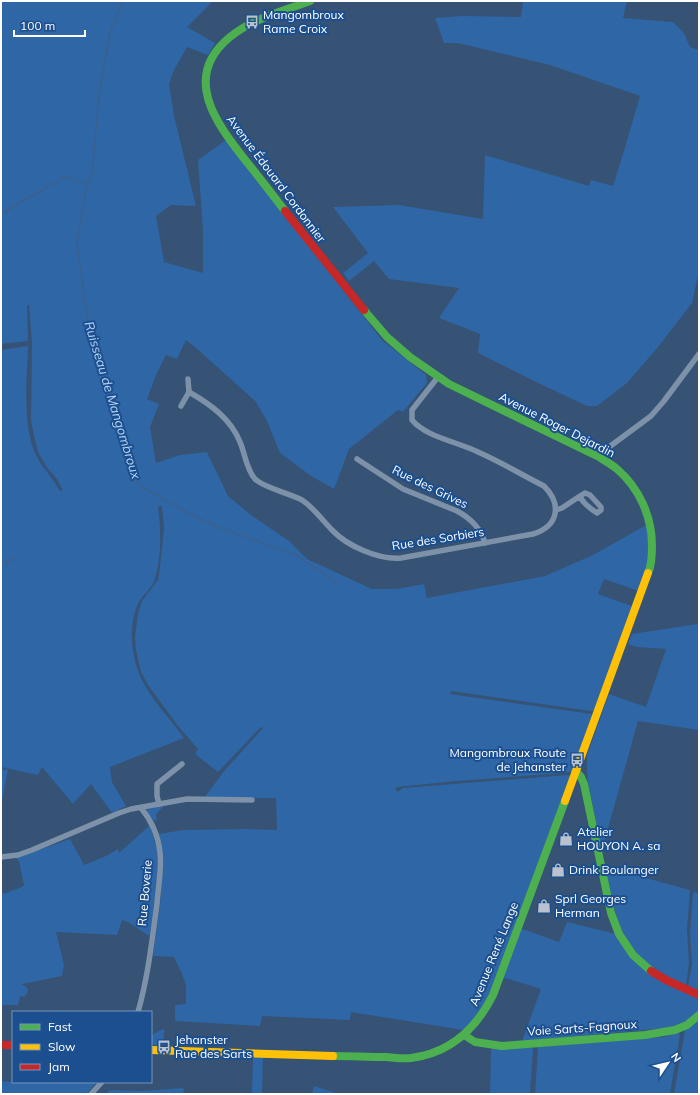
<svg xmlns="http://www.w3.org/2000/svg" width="700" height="1095" font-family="Mulish,sans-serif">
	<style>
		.green { fill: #2f66a5 }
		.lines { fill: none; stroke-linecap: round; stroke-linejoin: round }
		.stream { stroke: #3b618d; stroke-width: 1.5 }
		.street { stroke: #7d92a8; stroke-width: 5.5 }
		.fast { stroke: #4caf50; stroke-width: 8 }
		.slow { stroke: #ffc107; stroke-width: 8 }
		.jam { stroke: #c62828; stroke-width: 8 }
		.labels { text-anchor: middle; stroke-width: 4; stroke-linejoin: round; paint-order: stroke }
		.poi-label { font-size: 12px; fill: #fff; stroke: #1b4f8f; text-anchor: start }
		.street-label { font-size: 12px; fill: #fff; stroke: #1b4f8f }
		.water-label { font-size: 13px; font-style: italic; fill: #b5d3f5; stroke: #1b4f8f }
	</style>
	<rect width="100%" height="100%" fill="#365274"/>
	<g class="green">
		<path d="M1,1H213L187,27L215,43L208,55L187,47L173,72L169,84L174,116L196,206L171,205L156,216L164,262L203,273V230L198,160L226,140L382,340L426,375L427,383L403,412L398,410L349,449L334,489L311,476L280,453L266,419L255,401L195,347L186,340L177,359L166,355L157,373L147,399L159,404L150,427L156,463L180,455L207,452L228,496L251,515L289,541L307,559L372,589H396L424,584L427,598L545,576L593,555L648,524C651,552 649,564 639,591L604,579L598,594L632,606L595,710L591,711L451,691L450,694L592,714L573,772L457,781L397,787L395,789L398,792L403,788L568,775L571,776L486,1004L474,1020L463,1030L351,1012L350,1020L262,1016L260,1026L175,1021V1005L186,1004V985L182,974L174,957L153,956L160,904L163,858L159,834L183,830L245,829L277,830L276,798H204L225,770L263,728L261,727L218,772L195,754L198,749L178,726L148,685L141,672L136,650L135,637L138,613L142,601L158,580L160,567L164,528L162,506H158C161,530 162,555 155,579C153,588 142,595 138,604C128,626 131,657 141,678C152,701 170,718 184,738L110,767L112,782L126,806L112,813L91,784L73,804L42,767L38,775L1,767V350L28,346C27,376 22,428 36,455C42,468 53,477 59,490L63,491L57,479L47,468L38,452L34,436L31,420L32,342L29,305H27L28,341L1,344Z"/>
		<path d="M523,1H627L623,18L673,22L684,33L690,47L699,50V271L692,303L658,347L627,383L597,406H587L538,383L478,353L480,334L439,318L459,288L389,279L374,261L349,281L343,273L368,253L333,207L399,205L483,219L485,155L589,186L591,180L613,186L626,144L640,96L550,65L458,43H444L435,18L462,16L521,17Z"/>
		<path d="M697,624L699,627V730L638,721L602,850L588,783L587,767V755L609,694L646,707L666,649L637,647L628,644L632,634Z"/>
		<path d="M1,769L8,770L2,800H1Z"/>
		<path d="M165,805L156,814L157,821L153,820L147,813L148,809Z"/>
		<path d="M150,825L158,853L157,879L152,929L149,936L128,922L122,920L117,935L56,932L64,965L62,976L22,984V985C30,986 29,993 24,997L20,996L18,1005H1V890L3,894L22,887L24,885L19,861L16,858L70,839L84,865L106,856L118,849L119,853Z"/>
		<path d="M606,867L690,890L687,929L689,963L686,986C671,978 656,971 643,960C617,937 612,899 606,867Z"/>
		<path d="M693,892L699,893V991L688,987L692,964L690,934Z"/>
		<path d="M567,922L616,934L628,952L699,998V1012L682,1025L665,1028L522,1041L541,989L502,977L520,928L559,942Z"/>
		<path d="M699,1018V1094H674L685,1030Z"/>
		<path d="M163,1029L165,1031C162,1035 165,1039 163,1045L159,1046L151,1044V1037L155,1033Z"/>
		<path d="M678,1033L680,1035L670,1094H535L538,1047L664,1037Z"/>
		<path d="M491,1048H533L530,1094H490Z"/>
		<path d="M253,1057H263L262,1094H252Z"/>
		<path d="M13,1067V1082L66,1083L67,1082H97L86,1094H1V1081L12,1082Z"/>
		<path d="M314,1086L339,1094H312Z"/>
		<path d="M182,1088L184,1089L183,1094H108V1091L112,1090L142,1091Z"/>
	</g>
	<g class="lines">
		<g class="stream">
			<path d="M123,1L110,32L99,95L92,176L87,183L77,243L89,331L139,485L177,507L215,526L296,555L340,585"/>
			<path d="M76,181L86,183"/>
			<path d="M1,214L66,176L73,179"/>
			<path d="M1,565L16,558"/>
		</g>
		<g class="street">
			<path d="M189,392C210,404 231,419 240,442C245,453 246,469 255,479C264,488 289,493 302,500C314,508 322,520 332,530C347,546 379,560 401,558L533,534C559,526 562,504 544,486C522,475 501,462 478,452C458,442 426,437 412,420V410L438,377"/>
			<path d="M181,406L189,392L188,379"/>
			<path d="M599,457L605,450L651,416L664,401L699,354"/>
			<path d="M357,459L403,489L457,511C470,518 481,529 485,543"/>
			<path d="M556,510L562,508L580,496C582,503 591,509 597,513L601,510V507L590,495L585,493L580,496"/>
			<path d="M159,804L157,796V784L182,764"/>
			<path d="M1,857L18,855L32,850L119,813L131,809L187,799L252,800"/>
			<path d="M138,1012C148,977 152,940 157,904C158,887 162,869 160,852C158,835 152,821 141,808"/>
			<path d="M91,1094L102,1082"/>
		</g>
		<g class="fast">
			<path d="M285,211C272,194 259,177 246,161C216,123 181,77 230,37C252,19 283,11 310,1"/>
			<path d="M364,310L387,337L410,357L449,384L599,457C605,461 611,464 617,469C639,488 652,516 652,546C652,555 652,565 648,573"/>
			<path d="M576,771L581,777L584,784L611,913L619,934L633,955L651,971"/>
			<path d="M464,1035L475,1042L502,1046L645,1035L675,1030L687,1025L699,1015"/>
			<path d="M333,1056C351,1056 368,1057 386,1057C394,1058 403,1059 411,1058C450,1053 476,1029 493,995L565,801"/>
		</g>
		<g class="slow">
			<path d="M565,801L648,573"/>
			<path d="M151,1050L333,1056"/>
		</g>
		<g class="jam">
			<path d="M285,211L364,310"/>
			<path d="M651,971L666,980L699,995"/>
			<path d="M1,1045H13"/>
		</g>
	</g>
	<defs>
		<g id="bus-bare" transform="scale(1.08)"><path d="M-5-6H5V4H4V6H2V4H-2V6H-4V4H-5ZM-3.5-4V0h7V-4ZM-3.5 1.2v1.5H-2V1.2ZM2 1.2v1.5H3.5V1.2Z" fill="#b9c2ce" stroke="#1b4f8f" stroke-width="2.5" paint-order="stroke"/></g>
		<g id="shop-bare" transform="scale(1.08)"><path d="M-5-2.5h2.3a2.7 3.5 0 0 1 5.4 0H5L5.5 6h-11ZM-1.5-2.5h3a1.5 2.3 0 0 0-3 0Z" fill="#b9c2ce" stroke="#1b4f8f" stroke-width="2.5" paint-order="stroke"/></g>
	</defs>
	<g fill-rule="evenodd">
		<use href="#bus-bare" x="252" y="22"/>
		<use href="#bus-bare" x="577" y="760"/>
		<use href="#shop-bare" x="566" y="839"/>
		<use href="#shop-bare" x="558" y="870"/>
		<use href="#shop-bare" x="544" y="906"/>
		<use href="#bus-bare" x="164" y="1047"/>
	</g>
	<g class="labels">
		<g class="poi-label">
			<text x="263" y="19">Mangombroux<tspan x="263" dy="14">Rame Croix</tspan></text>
			<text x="566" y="757" text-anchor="end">Mangombroux Route<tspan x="566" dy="14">de Jehanster</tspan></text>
			<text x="577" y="836">Atelier<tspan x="577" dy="14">HOUYON A. sa</tspan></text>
			<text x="569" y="874">Drink Boulanger</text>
			<text x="555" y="903">Sprl Georges<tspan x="555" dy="14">Herman</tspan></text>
			<text x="175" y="1044">Jehanster<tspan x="175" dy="14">Rue des Sarts</tspan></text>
		</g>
		<g class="street-label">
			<text transform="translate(276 179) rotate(53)" y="4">Avenue Édouard Cordonnier</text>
			<text transform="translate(557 425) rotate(27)" y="4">Avenue Roger Dejardin</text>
			<text transform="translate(430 487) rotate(26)" y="4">Rue des Grives</text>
			<text transform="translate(438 539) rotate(-9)" y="4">Rue des Sorbiers</text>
			<text transform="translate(145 893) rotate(-85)" y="4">Rue Boverie</text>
			<text transform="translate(494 954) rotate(-68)" y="4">Avenue René Lange</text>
			<text transform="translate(582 1028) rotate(-4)" y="4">Voie Sarts-Fagnoux</text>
		</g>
		<g class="water-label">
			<text transform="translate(113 400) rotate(73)" y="5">Ruisseau de Mangombroux</text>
		</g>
	</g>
	<rect width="700" height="1095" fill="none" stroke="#ffffff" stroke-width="4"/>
	<rect x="12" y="1011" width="140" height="72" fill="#1b4f8f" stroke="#7695bc"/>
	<rect x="20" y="1024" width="20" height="6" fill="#4caf50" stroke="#7695bc"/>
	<text x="48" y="1031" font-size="12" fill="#ffffff">Fast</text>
	<rect x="20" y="1044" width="20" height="6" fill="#ffc107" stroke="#7695bc"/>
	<text x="48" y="1051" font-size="12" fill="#ffffff">Slow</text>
	<rect x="20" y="1064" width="20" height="6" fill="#c62828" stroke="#7695bc"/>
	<text x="48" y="1071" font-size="12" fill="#ffffff">Jam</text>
	<g transform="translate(668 1063) rotate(55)" stroke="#1b4f8f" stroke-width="3" paint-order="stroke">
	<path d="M0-3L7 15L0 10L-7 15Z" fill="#ffffff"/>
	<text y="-6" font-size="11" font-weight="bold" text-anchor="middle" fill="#ffffff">N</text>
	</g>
	<path d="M14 30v6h71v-6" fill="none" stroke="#ffffff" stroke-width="2"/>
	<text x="20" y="30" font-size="12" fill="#ffffff" stroke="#1b4f8f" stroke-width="3" paint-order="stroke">100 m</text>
</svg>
